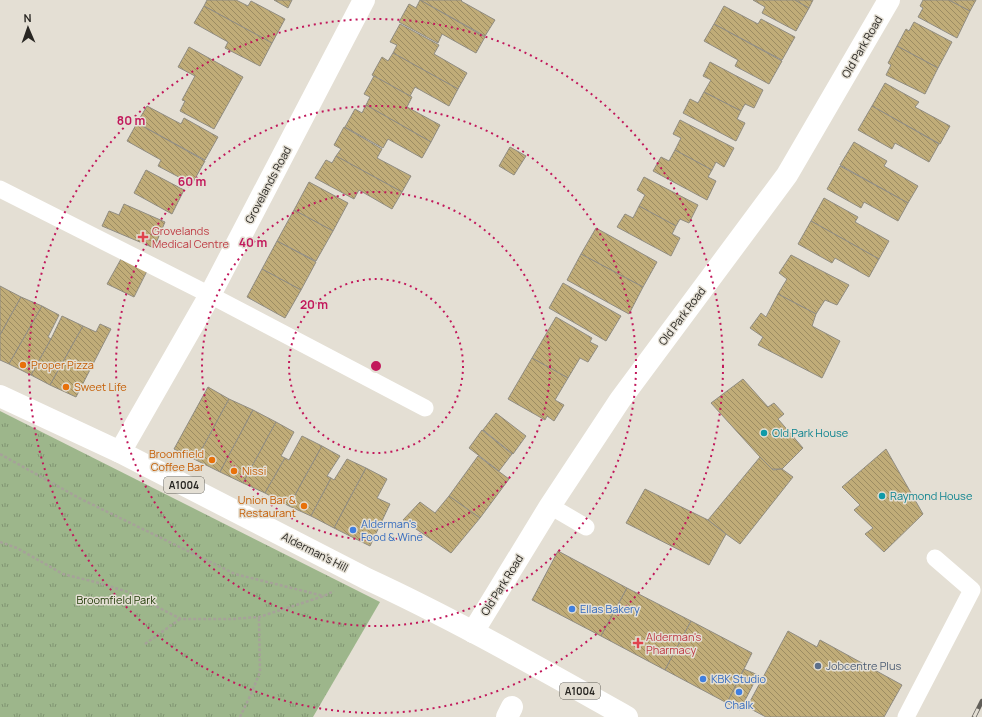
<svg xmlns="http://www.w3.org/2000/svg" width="982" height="717" font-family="Manrope,sans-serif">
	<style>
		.park { fill: url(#park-tufts) }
		.building { fill: url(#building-back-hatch); stroke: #908c81 }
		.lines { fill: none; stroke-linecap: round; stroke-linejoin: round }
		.path { stroke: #a6a299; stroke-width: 2.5; stroke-dasharray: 3 2; stroke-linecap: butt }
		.service { stroke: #fff; stroke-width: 17 }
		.minor { stroke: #fff; stroke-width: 22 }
		.primary { stroke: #fff; stroke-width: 22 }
		.rail-casing { stroke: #625f59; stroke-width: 4.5 }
		.rail { stroke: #e4dfd4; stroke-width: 3; stroke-dasharray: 9; stroke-linecap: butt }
		.ring { fill: none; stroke: #c2185b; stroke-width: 2; stroke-dasharray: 2 4 }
		.health-dot { fill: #e0444e; stroke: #e4dfd4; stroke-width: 1.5 }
		.food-dot { fill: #e8710a; stroke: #e4dfd4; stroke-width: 1.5 }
		.culture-dot { fill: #0f9aa8; stroke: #e4dfd4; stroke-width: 1.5 }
		.shop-dot { fill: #3f7fe0; stroke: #e4dfd4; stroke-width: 1.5 }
		.service-dot { fill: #5c6f8a; stroke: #e4dfd4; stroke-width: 1.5 }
		.labels { text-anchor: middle; stroke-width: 3; stroke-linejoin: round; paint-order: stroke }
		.shield { fill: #e4dfd4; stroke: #605e57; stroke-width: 1 }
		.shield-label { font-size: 10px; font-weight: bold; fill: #282622 }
		.street-label { font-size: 11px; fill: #282622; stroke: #e4dfd4 }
		.health-label { font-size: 11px; fill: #be3a42; stroke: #e4dfd4; text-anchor: start }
		.food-label { font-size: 11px; fill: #c56008; stroke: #e4dfd4; text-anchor: start }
		.culture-label { font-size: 11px; fill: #0d838f; stroke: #e4dfd4; text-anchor: start }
		.shop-label { font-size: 11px; fill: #366cbe; stroke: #e4dfd4; text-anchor: start }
		.park-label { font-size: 11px; fill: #233d09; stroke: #e4dfd4 }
		.service-label { font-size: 11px; fill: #4e5e75; stroke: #e4dfd4; text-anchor: start }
		.centre { fill: #c2185b; stroke: #e4dfd4; stroke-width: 2 }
		.ring-label { font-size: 12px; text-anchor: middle; font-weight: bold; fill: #c2185b; stroke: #e4dfd4; stroke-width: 3; stroke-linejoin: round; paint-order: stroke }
	</style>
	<defs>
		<pattern id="park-tufts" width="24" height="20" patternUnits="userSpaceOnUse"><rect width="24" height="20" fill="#9db68b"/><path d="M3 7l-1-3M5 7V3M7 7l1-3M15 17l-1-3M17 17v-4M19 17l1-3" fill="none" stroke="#809471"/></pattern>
		<pattern id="building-back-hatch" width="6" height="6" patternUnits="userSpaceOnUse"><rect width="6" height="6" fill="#c0ac78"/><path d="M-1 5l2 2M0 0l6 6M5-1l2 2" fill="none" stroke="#9c8c62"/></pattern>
	</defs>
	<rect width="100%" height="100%" fill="#e4dfd4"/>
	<path class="park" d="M0,411L380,602L313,717H0Z"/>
	<g class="building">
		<path d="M207,0H236L248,6L251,1L285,19L272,43L204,6Z"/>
		<path d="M274,0H292L288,8Z"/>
		<path d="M420,0H462L461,1L495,20L485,36Z"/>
		<path d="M420,0L485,37L476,53L442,34L438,43L399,22L409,4L416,8Z"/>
		<path d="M753,0H795L809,8L796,31L762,13L765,7Z"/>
		<path d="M795,0H813L809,8Z"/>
		<path d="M923,0H949L970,11L957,38L918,17L923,8L920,6Z"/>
		<path d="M949,0H976L970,11Z"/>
		<path d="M204,6L272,43L260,66L225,48L228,42L194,23Z"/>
		<path d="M724,6L758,24L761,19L795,37L782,60L714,24Z"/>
		<path d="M914,22L952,42L938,68L897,46L906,29L909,31Z"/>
		<path d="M400,24L439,45L434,54L467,73L458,89L393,53L397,45L390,42Z"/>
		<path d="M714,24L782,61L769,84L735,66L738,60L704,41Z"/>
		<path d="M897,46L938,68L925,94L886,75L891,65L888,63Z"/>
		<path d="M189,47L243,77L214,129L180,111L185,101L182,100L195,76L178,67Z"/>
		<path d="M393,53L458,89L449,106L415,87L410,96L372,75L382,57L388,61Z"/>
		<path d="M710,62L763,90L754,108L745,104L741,111L704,92L711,80L703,76Z"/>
		<path d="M374,76L412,97L407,107L440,125L431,142L366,105L370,97L364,94Z"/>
		<path d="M885,83L919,102L915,107L950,126L940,144L872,106Z"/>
		<path d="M704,92L741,111L737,119L745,123L736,141L683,113L690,99L698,103Z"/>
		<path d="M366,105L431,142L422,158L388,139L383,148L345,127L355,109L362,113Z"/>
		<path d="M147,106L181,124L184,118L218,137L205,160L137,123Z"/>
		<path d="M872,106L939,144L929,162L895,143L892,149L858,130Z"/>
		<path d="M680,120L734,148L724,167L716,162L712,170L675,150L681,138L673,134Z"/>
		<path d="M137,123L205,161L192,184L158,166L161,160L127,141Z"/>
		<path d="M344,127L382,149L377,158L411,176L402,192L336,156L341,149L334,145Z"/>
		<path d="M854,142L887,161L884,166L918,186L908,203L840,165Z"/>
		<path d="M510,147L526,156L514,175L499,166Z"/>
		<path d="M675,150L712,170L708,177L716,181L707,200L653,171L661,157L669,161Z"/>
		<path d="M336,156L402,192L392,209L359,190L354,199L315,178L326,160L332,163Z"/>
		<path d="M840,166L908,203L898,221L864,202L861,208L827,189Z"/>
		<path d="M146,170L184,190L172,214L134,193Z"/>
		<path d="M644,177L698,205L689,223L680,219L676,226L639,206L645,195L637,190Z"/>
		<path d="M309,182L348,203L333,231L294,210Z"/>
		<path d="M824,198L858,217L855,222L889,241L879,259L811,221Z"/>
		<path d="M124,204L165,222L154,248L102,226L109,211L119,215Z"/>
		<path d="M639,206L676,226L672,234L680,238L671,256L617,227L625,214L633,218Z"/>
		<path d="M294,210L333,231L316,261L277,241Z"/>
		<path d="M811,221L879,259L869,277L835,258L832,263L798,244Z"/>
		<path d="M596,228L657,262L643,287L581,254Z"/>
		<path d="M277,241L316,262L301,290L262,269Z"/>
		<path d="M581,254L643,287L629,314L567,280Z"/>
		<path d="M791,255L849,285L837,305L825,300L816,314L778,294L787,279L779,273Z"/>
		<path d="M121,259L147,271L134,297L107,284Z"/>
		<path d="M262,269L301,290L285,318L247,297Z"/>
		<path d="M563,283L621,316L606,341L549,308Z"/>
		<path d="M0,286L21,297L0,335Z"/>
		<path d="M778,294L816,314L812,326L840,341L822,378L758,345L763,337L750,328L761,313L766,317Z"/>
		<path d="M21,297L42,306L9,364L0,360V335Z"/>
		<path d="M42,306L59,315L48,337L51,339L31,375L9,364Z"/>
		<path d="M62,316L83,326L50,385L31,375L51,339Z"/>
		<path d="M556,317L592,338L590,342L598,346L588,362L580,358L568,378L532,358Z"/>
		<path d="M100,324L111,329L76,397L50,385L83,326L96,332Z"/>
		<path d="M532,358L568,378L555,400L564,405L554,421L547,416L545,420L508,399Z"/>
		<path d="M743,379L768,407L774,403L784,414L778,419L803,448L782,469H772L760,457L711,403Z"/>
		<path d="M208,387L229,399L196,460L174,449Z"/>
		<path d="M229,399L253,410L220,472L196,460Z"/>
		<path d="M253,410L276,422L243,483L220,472Z"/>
		<path d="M496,413L526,436L513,454L483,430Z"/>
		<path d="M276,422L294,432L281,456L285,458L265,493L243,483Z"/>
		<path d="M482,430L512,454L499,471L469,448Z"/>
		<path d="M302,436L322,446L289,506L265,493L285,458L289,460Z"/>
		<path d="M322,446L340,456L327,476L331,478L311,516L289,506Z"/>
		<path d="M886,449L923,514L884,552L865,534L873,528L854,510L860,505L842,487Z"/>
		<path d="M478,456L509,479L480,518L449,496Z"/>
		<path d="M760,457L773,470L782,469L793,477L740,544L726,534L708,520Z"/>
		<path d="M347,459L366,468L334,528L311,516L331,478L334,480Z"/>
		<path d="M366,468L387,479L377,498L390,504L370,546L334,528Z"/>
		<path d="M645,489L708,520L726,534L709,565L626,523Z"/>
		<path d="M449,496L480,518L451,553L403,520L420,502L435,513Z"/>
		<path d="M558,551L627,588L601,636L532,600Z"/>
		<path d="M627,588L691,621L665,670L601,636Z"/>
		<path d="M691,621L752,653L727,703L665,670Z"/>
		<path d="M788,631L817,647L820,640L902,685L884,717H766L747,707Z"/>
		<path d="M744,669L758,675L740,710L727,703Z"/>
	</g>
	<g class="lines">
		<g class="path">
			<path d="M0,454L79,498L235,574L324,596"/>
			<path d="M0,542L17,548L63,574L99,583L128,592L181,619H232L259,617L324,596L334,591"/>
			<path d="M145,644L180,619"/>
			<path d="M240,717L251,694L260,672L259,617"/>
		</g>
		<g class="service">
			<path d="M0,189L210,295L425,408"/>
			<path d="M550,506L586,527"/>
			<path d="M906,717L972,590L935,558"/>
		</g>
		<g class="minor">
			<path d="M120,452L210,295L364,0"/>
			<path d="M473,632L550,506L620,400L787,175L889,0"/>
			<path d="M507,717L512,707"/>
		</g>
		<path class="primary" d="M0,396L120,452L367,579C456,620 541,669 627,717"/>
		<g class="rail-casing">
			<path id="rail" d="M974,717L982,701"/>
		</g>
		<use href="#rail" class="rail"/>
	</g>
	<g class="ring">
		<circle cx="376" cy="366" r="87"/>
		<circle cx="376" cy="366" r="174"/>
		<circle cx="376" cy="366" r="260"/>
		<circle cx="376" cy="366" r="347"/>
	</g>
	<g class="health-dot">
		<path d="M141 231h4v4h4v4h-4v4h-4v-4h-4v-4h4z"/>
		<path d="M636 637h4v4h4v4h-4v4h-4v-4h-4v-4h4z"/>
	</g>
	<g class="food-dot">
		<circle cx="23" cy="365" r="4"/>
		<circle cx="66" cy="387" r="4"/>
		<circle cx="212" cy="460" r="4"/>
		<circle cx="234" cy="471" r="4"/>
		<circle cx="304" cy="506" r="4"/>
	</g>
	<g class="culture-dot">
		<circle cx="764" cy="433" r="4"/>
		<circle cx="882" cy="496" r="4"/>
	</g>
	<g class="shop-dot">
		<circle cx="353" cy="530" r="4"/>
		<circle cx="572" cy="609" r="4"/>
		<circle cx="703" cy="679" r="4"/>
		<circle cx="739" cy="692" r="4"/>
	</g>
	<circle class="service-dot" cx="818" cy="666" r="4"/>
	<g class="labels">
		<g class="shield">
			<rect x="164" y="477" width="40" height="16" rx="3"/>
			<rect x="560" y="683" width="40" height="16" rx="3"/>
		</g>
		<g class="shield-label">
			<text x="184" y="489">A1004</text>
			<text x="580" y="695">A1004</text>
		</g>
		<g class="street-label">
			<text transform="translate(862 47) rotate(-60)" y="4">Old Park Road</text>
			<text transform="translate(268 185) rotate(-62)" y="4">Grovelands Road</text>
			<text transform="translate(682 316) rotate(-53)" y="4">Old Park Road</text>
			<text transform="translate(315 552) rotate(27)" y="4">Alderman's Hill</text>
			<text transform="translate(502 585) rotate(-58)" y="4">Old Park Road</text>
		</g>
		<g class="health-label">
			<text x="152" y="235">Grovelands<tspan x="152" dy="13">Medical Centre</tspan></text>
			<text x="646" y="641">Alderman's<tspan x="646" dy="13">Pharmacy</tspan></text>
		</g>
		<g class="food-label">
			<text x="31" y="369">Proper Pizza</text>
			<text x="74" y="391">Sweet Life</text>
			<text x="204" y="458" text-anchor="end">Broomfield<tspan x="204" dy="13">Coffee Bar</tspan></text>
			<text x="242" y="475">Nissi</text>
			<text x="296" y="504" text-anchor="end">Union Bar &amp;<tspan x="296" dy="13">Restaurant</tspan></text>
		</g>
		<g class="culture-label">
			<text x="772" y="437">Old Park House</text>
			<text x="890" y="500">Raymond House</text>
		</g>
		<g class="shop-label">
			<text x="361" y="528">Alderman's<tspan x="361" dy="13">Food &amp; Wine</tspan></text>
			<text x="580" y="613">Ellas Bakery</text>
			<text x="711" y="683">KBK Studio</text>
			<text x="739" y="709" text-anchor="middle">Chalk</text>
		</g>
		<g class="park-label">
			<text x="116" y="604">Broomfield Park</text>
		</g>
		<g class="service-label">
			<text x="826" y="670">Jobcentre Plus</text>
		</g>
	</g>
	<circle cx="376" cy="366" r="6" class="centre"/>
	<g class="ring-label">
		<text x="131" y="125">80 m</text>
		<text x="192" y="186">60 m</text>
		<text x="253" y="247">40 m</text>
		<text x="314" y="309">20 m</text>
	</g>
	<g transform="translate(28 28) rotate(358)" stroke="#e4dfd4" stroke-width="3" paint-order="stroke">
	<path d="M0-3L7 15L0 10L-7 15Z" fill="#282622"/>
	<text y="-6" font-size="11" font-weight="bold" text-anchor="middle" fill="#282622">N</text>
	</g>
</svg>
